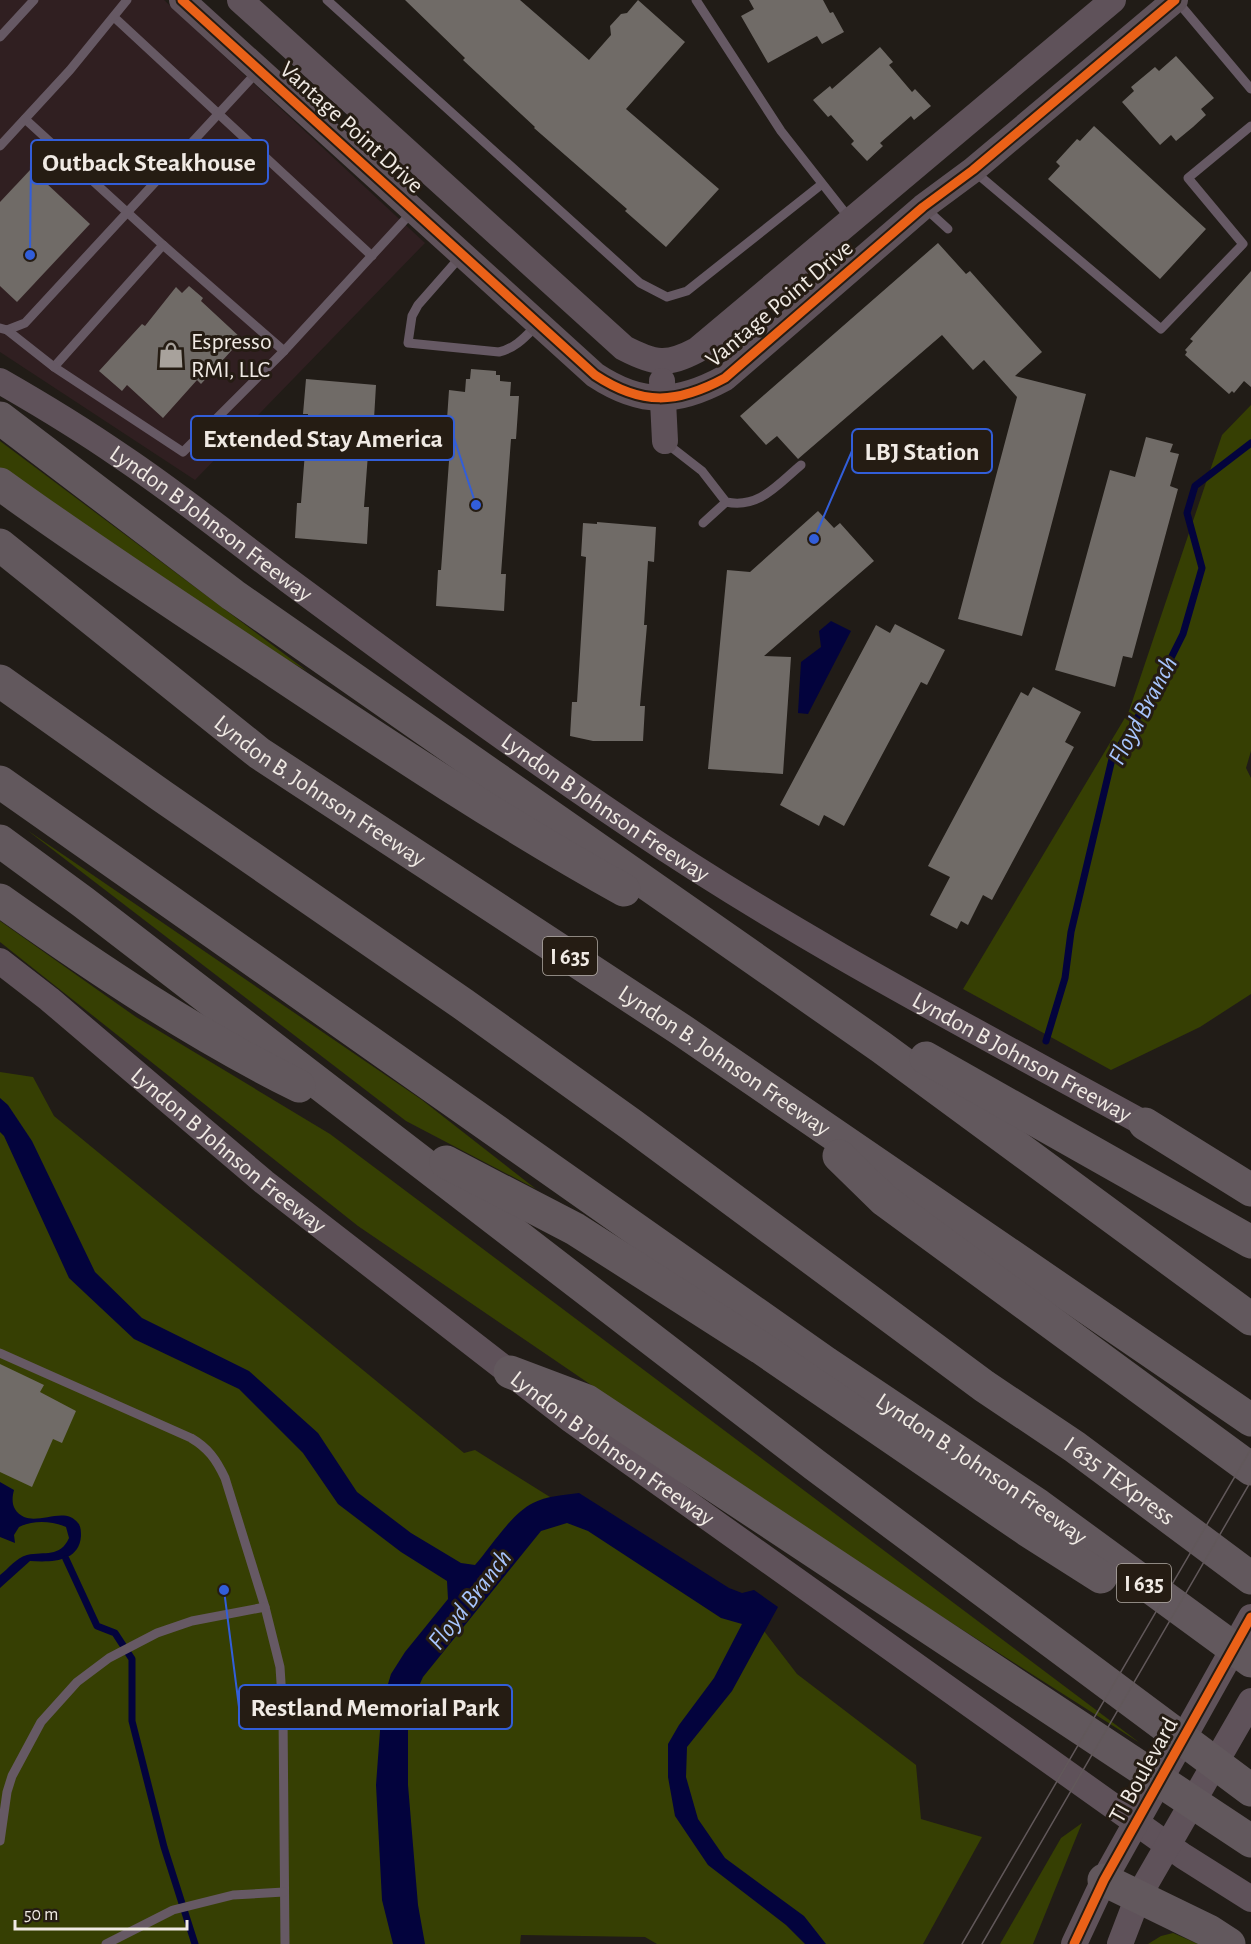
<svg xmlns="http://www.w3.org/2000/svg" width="1251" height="1944" font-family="'Alegreya Sans',sans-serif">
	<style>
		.commercial { fill: #301f21 }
		.green { fill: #363f03 }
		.water { fill: #03033d }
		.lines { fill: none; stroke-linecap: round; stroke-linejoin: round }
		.stream { stroke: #03033d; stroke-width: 7 }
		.building { fill: #706b67 }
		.lane { stroke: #665964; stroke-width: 9 }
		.secondary { stroke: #5f525a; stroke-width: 26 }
		.highway { stroke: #62585d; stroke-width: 33 }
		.tram { stroke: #61585a; stroke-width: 1.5 }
		.cycleway-casing { stroke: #251c13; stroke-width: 13 }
		.cycleway { stroke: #ea6118; stroke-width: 9 }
		.labels { text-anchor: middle; stroke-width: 6; stroke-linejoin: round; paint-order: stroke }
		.shield { fill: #251c13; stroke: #b3aca5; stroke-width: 1.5 }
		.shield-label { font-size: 22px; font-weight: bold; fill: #f0eae4 }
		.street-label { font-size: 24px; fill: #f0eae4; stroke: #251c13 }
		.poi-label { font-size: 24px; fill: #f0eae4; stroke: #251c13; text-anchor: start }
		.water-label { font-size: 26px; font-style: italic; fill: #a7c4fd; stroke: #251c13 }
		.leader { fill: none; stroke: #325ed9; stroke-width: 2 }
		.callout-dot { fill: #325ed9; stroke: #251c13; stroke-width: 2 }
		.callout { fill: #251c13; stroke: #325ed9; stroke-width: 2 }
		.callout-label { font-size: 26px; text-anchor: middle; font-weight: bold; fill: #f0eae4 }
	</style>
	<rect width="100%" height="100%" fill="#211c17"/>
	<path class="commercial" d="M0,0H164L425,243L195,480L0,352Z"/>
	<g class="green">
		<path d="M1251,405V751L1246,768L1251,778V994L1200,1027L1111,1070L963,989L1129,711L1222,435Z"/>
		<path d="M0,441L307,671L0,499Z"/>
		<path d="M27,830L422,1100L536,1189L406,1121Z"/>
		<path d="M0,921L136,1017L330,1134L1140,1743L773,1509L358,1226L0,942Z"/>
		<path d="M0,1072L33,1077L54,1116L464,1453L475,1450L764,1631L797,1674L916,1765L921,1819L982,1837L923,1944H657L645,1937L521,1935L520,1944H0Z"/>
		<path d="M1082,1823L1033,1944H1000L1061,1838Z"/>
		<path d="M1173,1933L1198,1944H1148L1161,1936Z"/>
	</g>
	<g class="water">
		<path d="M831,621L851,631L808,714L798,713L801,662L821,647L819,631Z"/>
		<path d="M0,1098L8,1105L32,1141L95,1272L142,1318L249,1371L318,1433L357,1492L411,1533L461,1563L475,1565C491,1547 511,1514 533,1503C546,1496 564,1495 579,1493L729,1588L742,1593L754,1590L778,1607L732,1691L687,1747L686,1777L698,1819L725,1858L804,1916L826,1944H805L786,1925L708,1865L675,1816L668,1777V1744L679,1725L714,1678L742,1624L721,1618L588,1531L567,1523L541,1531L423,1677L408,1710V1785L418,1905L425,1944H393L382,1900L376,1785L382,1704L391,1674L405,1652L448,1599L447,1581L401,1552L338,1504L303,1453L239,1389L134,1339L69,1278L4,1136L0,1132Z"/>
		<path d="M0,1482L14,1490C11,1501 12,1511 24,1517C41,1524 65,1506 78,1523C81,1526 81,1532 81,1536C79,1563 50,1562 30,1561L0,1588V1575C8,1569 17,1557 27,1555C45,1551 60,1558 69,1538L66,1527C52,1521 33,1520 19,1527L14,1535L15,1543L0,1537Z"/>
	</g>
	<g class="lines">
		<g class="stream">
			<path d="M1046,1041L1065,978L1071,932L1112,759L1159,682L1183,634L1202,568L1187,513L1195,486L1251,443"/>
			<path d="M66,1559L97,1626L115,1633L132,1659V1721L164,1847L195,1944"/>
		</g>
	</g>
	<g class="building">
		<path d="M405,0H520L589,60L611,35L610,26L621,14L627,13L638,0L685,42L626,109L719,189L666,247L625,211L627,209L534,128L535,127L463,60L465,58Z"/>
		<path d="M749,0H823L830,13L833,12L844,32L822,44L817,36L768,63L741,16L754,9Z"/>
		<path d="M880,47L893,62L889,65L912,92L915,89L931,106L914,120L911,116L880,143L883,146L867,161L851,144L854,141L831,115L828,117L813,100L830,86L832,89Z"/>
		<path d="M1176,56L1214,98L1201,109L1206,115L1193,127L1176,141L1171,135L1160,145L1122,102L1134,91L1131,87L1155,67L1159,71Z"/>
		<path d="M1094,126L1206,229L1160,279L1048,179L1060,166L1056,162L1077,139L1080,141Z"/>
		<path d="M31,169L90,224L17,302L0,286V202Z"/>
		<path d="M938,243L966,274L970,271L1042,352L1015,376L1086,394L1022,636L958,619L1017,397L984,360L973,370L942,335L798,459L777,436L766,445L740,416Z"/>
		<path d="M1251,271V387L1244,381L1234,393L1232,391L1229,394L1185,355L1187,352L1185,350L1193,341L1190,339Z"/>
		<path d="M189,286L203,298L201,301L242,339L201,384L197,380L163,418L127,385L122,391L99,371L142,324L145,326L176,287L182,293Z"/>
		<path d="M471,369L496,371V375H500V381L511,382L510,396H519L516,439H511L501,574H506L504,611L436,606L438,570H441L451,434H446L449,390L465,392L466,379H470Z"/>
		<path d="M306,379L376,385L374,419H369L366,454H368L364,507H369L367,544L295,538L297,503H301L308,414H303Z"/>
		<path d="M1146,437L1173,444L1170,452L1179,454L1170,486L1178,489L1132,658L1123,656L1115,687L1055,670L1110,470L1135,477Z"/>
		<path d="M818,511L834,528L840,523L874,561L764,656L791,657L783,774L708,769L727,570L750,572Z"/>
		<path d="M597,522L656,527L654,562L648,561L644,625H647L640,706H645L643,741H593L570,736L572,702H577L586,557L581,556L583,523L597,524Z"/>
		<path d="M895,624L945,650L927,685L921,682L844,826L824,815L819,826L780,805L876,625L890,633Z"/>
		<path d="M1033,687L1081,712L1065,742L1074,747L992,900L983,895L968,925L961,921L957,929L930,915L950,877L928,866L1021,692L1028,696Z"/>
		<path d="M0,1364L44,1385L40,1392L76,1411L62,1443L53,1439L32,1487L0,1472Z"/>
	</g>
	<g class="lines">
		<g class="lane">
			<path d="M327,0L640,283L667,297L687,291L822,184"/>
			<path d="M696,0L781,131L850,219"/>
			<path d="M1177,1L1251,89"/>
			<path d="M115,18L372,256"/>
			<path d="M0,37L34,0"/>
			<path d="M25,119L163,245L54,367L183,452L284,351L412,212"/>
			<path d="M0,146L70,70L127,0"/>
			<path d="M975,172L1161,329L1243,244L1188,178L1251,126"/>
			<path d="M925,208L948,229"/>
			<path d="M163,245L284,351"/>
			<path d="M461,256L418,305L412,316L408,343L499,352C516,348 525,337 537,325"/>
			<path d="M0,328L7,330L25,323L258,71"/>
			<path d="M7,330L54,367"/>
			<path d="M666,443L702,471L726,502C759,509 777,485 801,465"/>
			<path d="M703,523L726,502"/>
			<path d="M0,1353L191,1438C208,1448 216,1459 225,1478L265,1607L280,1667L283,1714L285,1944"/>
			<path d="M0,1841L7,1792L12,1776L41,1722L77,1682L109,1658L157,1633L192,1621L265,1607"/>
			<path d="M106,1944L173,1910L233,1895L284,1892"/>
		</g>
		<g class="secondary">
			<path d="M182,0L595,375C642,406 677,404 725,378L923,207L973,170L1175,0"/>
			<path d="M240,0L624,348C655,364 667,366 697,350L1113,0"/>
			<path id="s1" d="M0,381C42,405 83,430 122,457C179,495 233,539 288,580C400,663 512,746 628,824C793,936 970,1028 1145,1124L1162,1131"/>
			<path d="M662,381L665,441"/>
			<path id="s2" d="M0,961L49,999L264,1182L571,1420L1183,1856L1251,1899"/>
			<path d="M1074,1944L1104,1880L1251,1617"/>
			<path d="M1120,1944L1138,1897L1251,1701"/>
		</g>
		<g class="highway">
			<path d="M0,418L233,595L881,1047L1251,1319"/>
			<path d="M0,484C91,550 185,611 278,673C392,749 505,824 624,890"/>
			<path id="s3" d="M0,545L259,753L680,1029L1251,1420"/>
			<path id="s4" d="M0,681L162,796L463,1004L632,1125L984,1386L1075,1447L1251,1578"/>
			<path id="s5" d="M0,782L826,1363L1038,1505L1251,1661"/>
			<path d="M0,841L83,902L815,1465L1251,1790"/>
			<path d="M0,900C96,968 194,1034 299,1086"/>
			<path d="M926,1058L1251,1242"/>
			<path d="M1145,1124L1251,1190"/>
			<path d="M839,1156L884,1200L1251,1469"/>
			<path d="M446,1162L575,1229L761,1348L1027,1530L1101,1577"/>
			<path d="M510,1372L587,1401L1251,1841"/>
			<path d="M1104,1880L1209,1931L1229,1944"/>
		</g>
		<g class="tram">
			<path d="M962,1944L1251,1449"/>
			<path d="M982,1944L1251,1481"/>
		</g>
		<g class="cycleway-casing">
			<g id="cycleway">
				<path d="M182,0L595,375C642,406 677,404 725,378L923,207L973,170L1175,0"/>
				<path d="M1074,1944L1104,1880L1251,1617"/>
			</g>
		</g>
		<use href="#cycleway" class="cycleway"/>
	</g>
	<defs>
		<g id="shop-bare" transform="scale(2.07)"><path d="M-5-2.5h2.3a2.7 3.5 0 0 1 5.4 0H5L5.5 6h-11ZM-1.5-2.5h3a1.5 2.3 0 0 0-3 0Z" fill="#a8a29c" stroke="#251c13" stroke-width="2.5" paint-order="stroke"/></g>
	</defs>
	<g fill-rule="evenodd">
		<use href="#shop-bare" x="171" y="355"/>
	</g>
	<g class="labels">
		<g class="shield">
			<rect x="543" y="937" width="54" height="38" rx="4.5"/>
			<rect x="1117" y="1564" width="54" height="38" rx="4.5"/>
		</g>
		<g class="shield-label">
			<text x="570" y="964">I 635</text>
			<text x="1144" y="1591">I 635</text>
		</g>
		<g class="street-label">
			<text transform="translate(352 127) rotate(42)" y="8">Vantage Point Drive</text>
			<text transform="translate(779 303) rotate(-40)" y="8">Vantage Point Drive</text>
			<text dy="8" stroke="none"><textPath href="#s1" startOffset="255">Lyndon B Johnson Freeway</textPath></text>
			<text dy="8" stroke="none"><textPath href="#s3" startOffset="404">Lyndon B. Johnson Freeway</textPath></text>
			<text dy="8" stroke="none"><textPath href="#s1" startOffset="741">Lyndon B Johnson Freeway</textPath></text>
			<text dy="8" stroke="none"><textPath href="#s1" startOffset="1227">Lyndon B Johnson Freeway</textPath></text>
			<text dy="8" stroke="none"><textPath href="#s3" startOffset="890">Lyndon B. Johnson Freeway</textPath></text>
			<text dy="8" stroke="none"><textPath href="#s2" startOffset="297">Lyndon B Johnson Freeway</textPath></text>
			<text dy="8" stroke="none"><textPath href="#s2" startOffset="783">Lyndon B Johnson Freeway</textPath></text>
			<text dy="8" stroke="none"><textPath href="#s5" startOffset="1198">Lyndon B. Johnson Freeway</textPath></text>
			<text dy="8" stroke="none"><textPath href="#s4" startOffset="1376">I 635 TEXpress</textPath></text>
			<text transform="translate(1143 1770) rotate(-61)" y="8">TI Boulevard</text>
		</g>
		<g class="poi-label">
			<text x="191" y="349">Espresso<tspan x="191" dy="28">RMI, LLC</tspan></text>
		</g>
		<g class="water-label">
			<text transform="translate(1142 710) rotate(-62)" y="9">Floyd Branch</text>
			<text transform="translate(469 1599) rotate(-52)" y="9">Floyd Branch</text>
		</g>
	</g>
	<path class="leader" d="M30 255L31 162M476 505L454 438M814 539L852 451M224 1590L239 1707"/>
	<g class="callout-dot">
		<circle cx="30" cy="255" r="6"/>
		<circle cx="476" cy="505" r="6"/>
		<circle cx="814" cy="539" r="6"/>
		<circle cx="224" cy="1590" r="6"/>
	</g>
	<g class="callout">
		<rect x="31" y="140" width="237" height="44" rx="6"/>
		<rect x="191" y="416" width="263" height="44" rx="6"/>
		<rect x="852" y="429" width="140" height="44" rx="6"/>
		<rect x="239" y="1685" width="273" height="44" rx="6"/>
	</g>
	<g class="callout-label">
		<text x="149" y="171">Outback Steakhouse</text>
		<text x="323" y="447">Extended Stay America</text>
		<text x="922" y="460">LBJ Station</text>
		<text x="375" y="1716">Restland Memorial Park</text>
	</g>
	<path d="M15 1920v9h172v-9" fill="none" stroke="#f0eae4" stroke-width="3"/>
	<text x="24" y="1920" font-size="18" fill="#f0eae4" stroke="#251c13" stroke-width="4.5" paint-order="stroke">50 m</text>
</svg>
